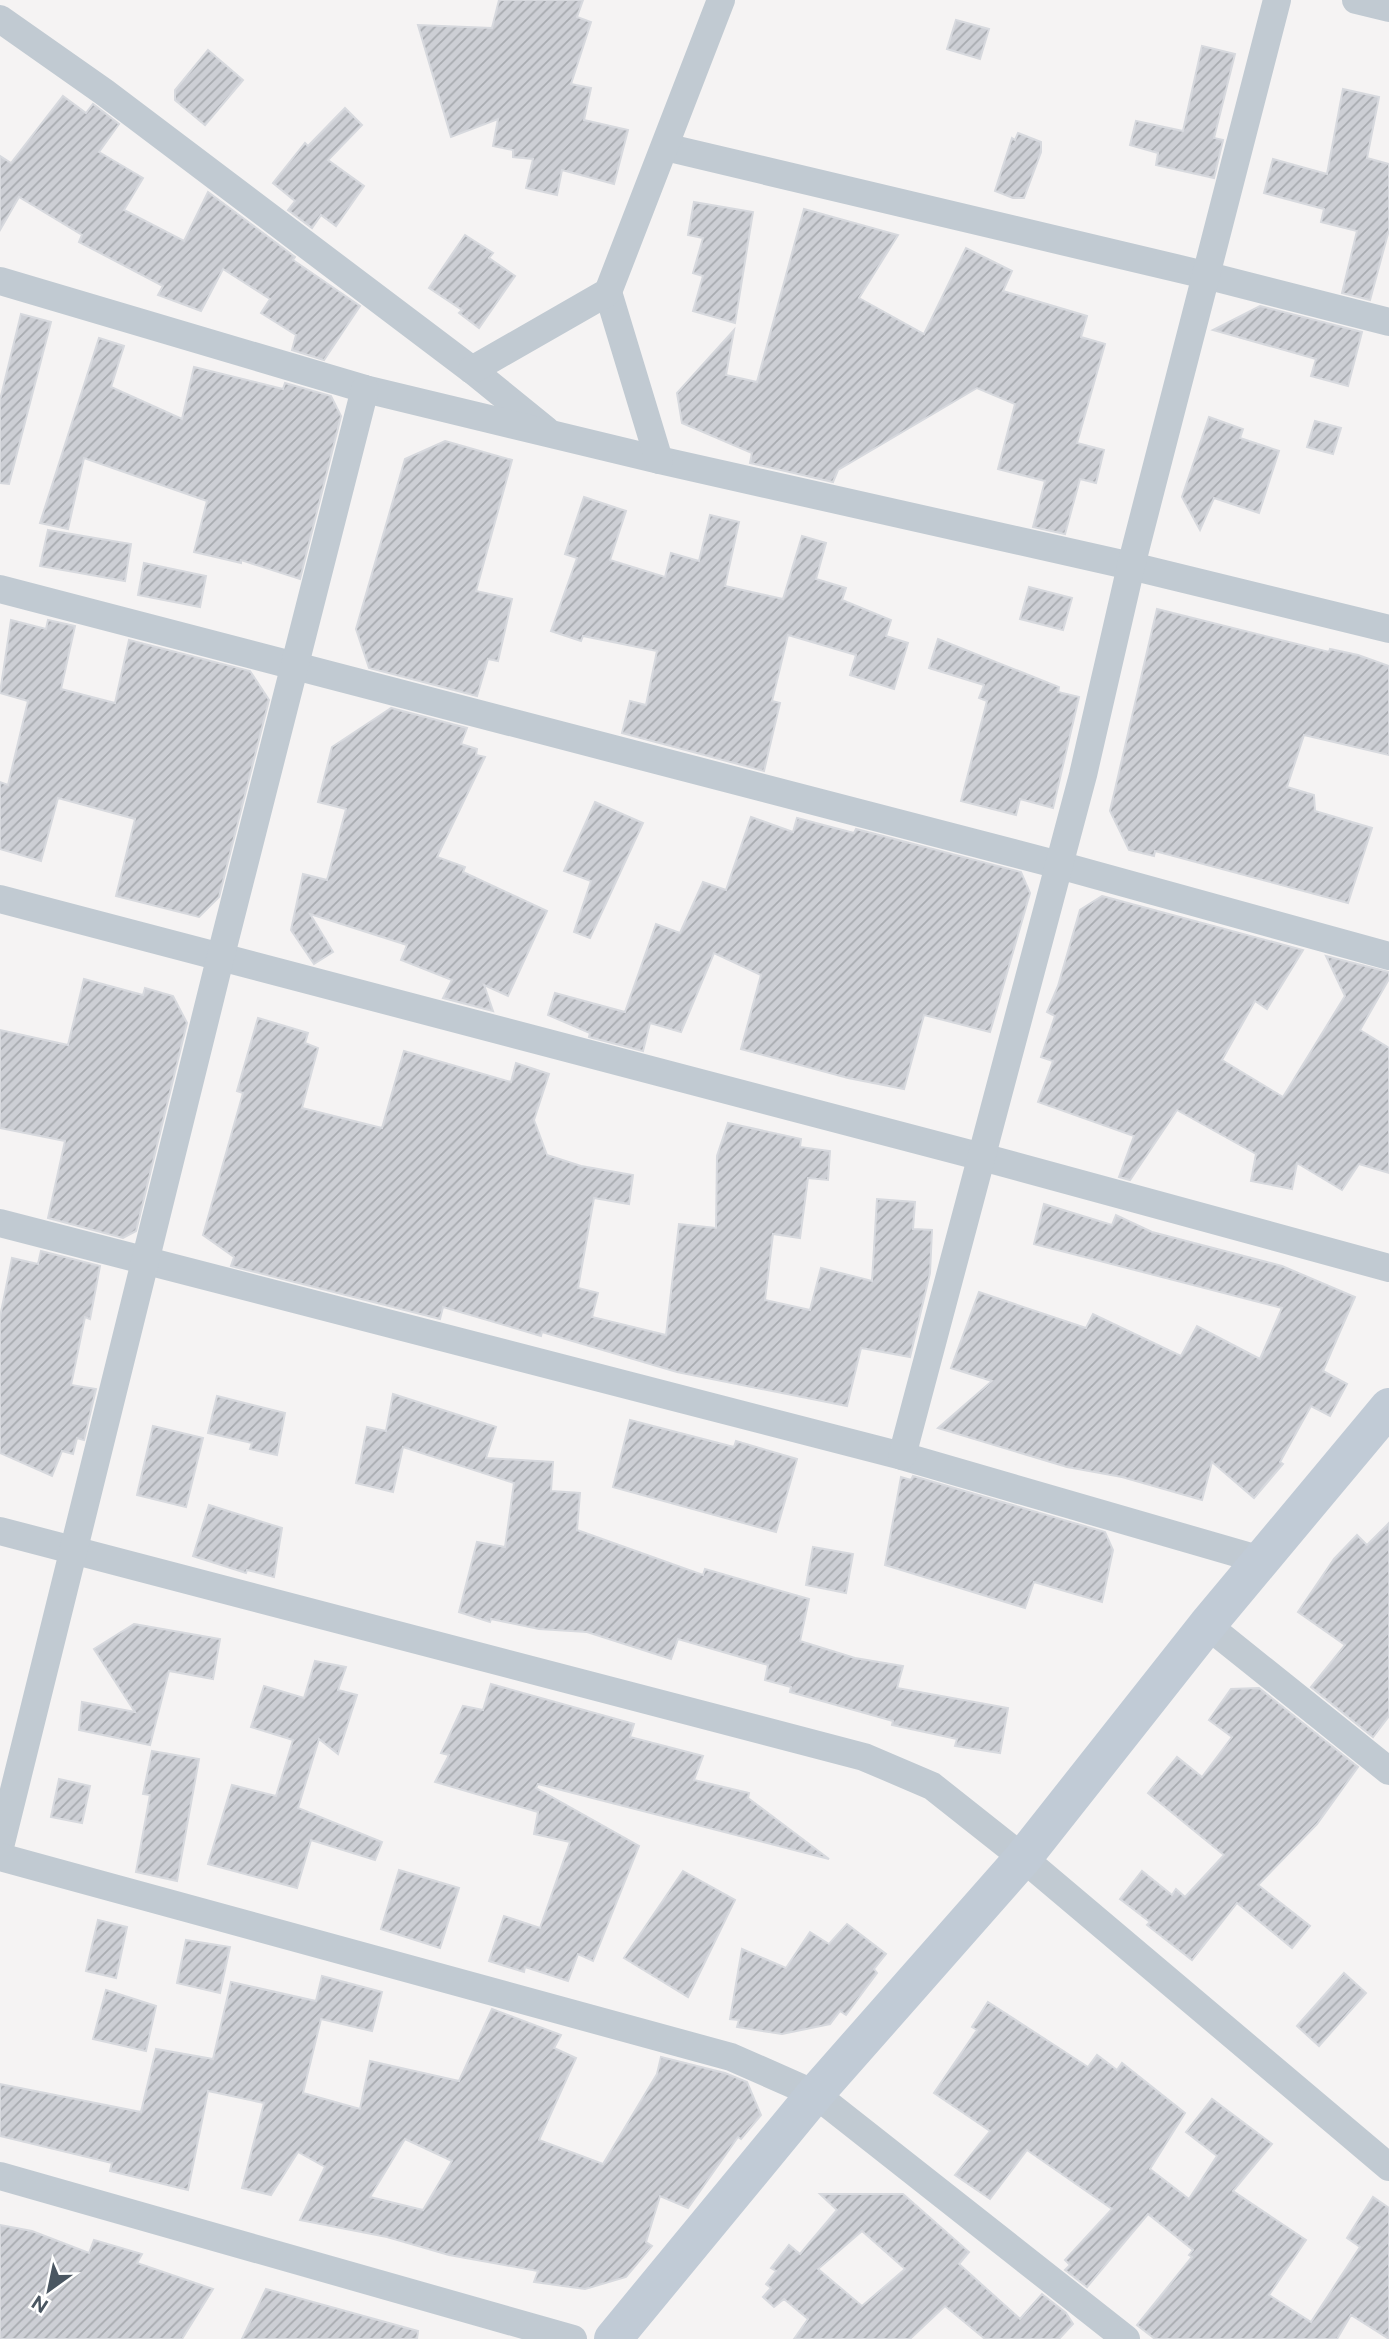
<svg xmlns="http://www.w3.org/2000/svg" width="1389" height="2339" font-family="'Public Sans',sans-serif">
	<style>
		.building { fill: url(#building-hatch); stroke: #d7d9de; stroke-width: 2; fill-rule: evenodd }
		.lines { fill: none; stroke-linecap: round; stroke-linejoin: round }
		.street { stroke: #c1cad2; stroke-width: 28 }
		.secondary { stroke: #c1cbd6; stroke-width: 38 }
	</style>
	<defs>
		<pattern id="building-hatch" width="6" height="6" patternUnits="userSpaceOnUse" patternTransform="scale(1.75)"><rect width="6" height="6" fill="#cdcfd5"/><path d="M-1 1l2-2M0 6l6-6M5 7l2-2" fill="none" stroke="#a8abb0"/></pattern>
	</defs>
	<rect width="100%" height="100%" fill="#f5f3f3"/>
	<g class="building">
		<path d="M499,0H583L577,17L591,22L571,84L591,88L584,120L628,130L614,184L562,170L557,195L526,188L533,159L513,157V150L493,146L498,119L451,137L418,25L492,28Z"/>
		<path d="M956,20L989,29L980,59L947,49Z"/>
		<path d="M1202,46L1235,54L1214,138L1223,140L1214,178L1156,165L1158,153L1130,145L1136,121L1183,131Z"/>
		<path d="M208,50L243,80L205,125L175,100V90Z"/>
		<path d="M1343,89L1379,97L1367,158L1389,164V230L1370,300L1342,293L1357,231L1321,222L1324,209L1264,193L1273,159L1327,174Z"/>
		<path d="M63,96L86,113L93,104L119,124L99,152L143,178L124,210L184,241L208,192L295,257L293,260L360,306L324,360L292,350L296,335L261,313L270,299L223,269L201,311L158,295L163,286L79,242L82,235L19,197L0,230V156L11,163Z"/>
		<path d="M345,108L362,125L328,160L364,186L336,226L321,215L312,228L288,210L295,201L273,183L305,143L308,146Z"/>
		<path d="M1018,133L1041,142V152L1024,198H1013L995,191L1012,138L1015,140Z"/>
		<path d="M694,202L753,212L735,323L693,311L703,276L693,273L703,238L688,235Z"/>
		<path d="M804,209L898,235L859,298L924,334L966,248L1012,271L1003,291L1087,316L1081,337L1105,344L1077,443L1104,450L1096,483L1080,479L1065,534L1033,527L1045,481L998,469L1015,404L977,388L838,470L833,482L750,463L752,453L682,423L677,393L734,330L726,375L757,382Z"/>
		<path d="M465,235L493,253L489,258L515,276L479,328L459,313L462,310L429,288Z"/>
		<path d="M1260,306L1362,332L1348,386L1311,376L1316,359L1213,330Z"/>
		<path d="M21,314L51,322L9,484L0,483V400Z"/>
		<path d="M99,338L124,346L111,387L182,419L194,367L283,389L285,383L331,396L341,416L300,579L241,560V563L194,552L207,501L84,458L68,529L40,523Z"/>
		<path d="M1209,417L1243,429L1240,438L1279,451L1259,513L1214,498L1200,530L1182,497Z"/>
		<path d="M1315,421L1341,428L1333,454L1307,447Z"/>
		<path d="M445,441L512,460L476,591L512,599L498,661L488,659L477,696L369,668L356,629L405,459Z"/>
		<path d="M584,497L626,511L610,560L665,577L671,553L699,561L710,515L739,522L725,586L783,599L802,536L826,543L816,579L846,588L842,600L891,620L886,636L908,643L894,689L850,675L856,655L788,635L772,701L780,703L764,771L622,733L630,701L646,705L657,651L583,636L581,641L551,631L577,558L565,554Z"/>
		<path d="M48,530L131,544L125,581L40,566Z"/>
		<path d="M144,563L206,576L200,607L138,595Z"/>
		<path d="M1029,587L1072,598L1063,630L1020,619Z"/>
		<path d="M1157,609L1329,652L1330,649L1358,655L1389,666V755L1304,735L1287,787L1314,795L1315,811L1372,828L1348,903L1155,851L1154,856L1129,850L1110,811Z"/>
		<path d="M11,620L46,629L48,620L75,626L61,689L115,703L129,640L250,671L269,700L219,897L199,917L116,896L135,819L58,798L41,861L0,849V782L8,785L28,701L0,693Z"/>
		<path d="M938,639L1059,687L1058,692L1079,697L1053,808L1020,799L1016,815L961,801L987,701L979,698L984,685L929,668Z"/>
		<path d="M391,708L467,728L461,744L477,749L476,755L485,757L437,857L465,867L463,872L547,911L508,996L484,985L493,1011L443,998L452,980L401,960L407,945L310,914L333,952L314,964L291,930L303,874L327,880L346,809L318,802L332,747Z"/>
		<path d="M595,802L643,823L590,938L574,932L591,881L564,871Z"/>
		<path d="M751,817L793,832L797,818L854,833L856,829L1021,872L1030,893L990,1032L924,1015L904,1089L848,1078L741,1049L761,975L714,953L681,1032L650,1023L643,1051L589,1037L590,1033L548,1015L555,993L625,1012L656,924L680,933L703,882L726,890Z"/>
		<path d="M1102,896L1303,950L1267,1009L1255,1001L1222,1060L1283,1097L1345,996L1326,956L1389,972V979L1360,1030L1389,1048V1173L1359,1164L1342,1190L1297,1163L1292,1189L1251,1181L1256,1154L1177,1110L1130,1180L1119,1177L1134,1136L1038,1102L1053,1061L1041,1057L1055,1016L1047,1012L1058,986L1080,910Z"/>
		<path d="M84,979L143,995L145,988L173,996L187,1023L136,1231L123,1238L48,1218L65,1141L0,1128V1030L68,1045Z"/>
		<path d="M258,1018L308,1033L305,1043L318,1048L302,1108L382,1128L404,1051L511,1082L516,1063L549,1074L534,1120L547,1155L581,1166L633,1175L629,1204L594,1198L578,1288L598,1293L592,1317L666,1335L679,1224L716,1228L717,1156L728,1123L801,1139L800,1147L830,1151L828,1180L808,1178L800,1238L773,1234L765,1300L810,1310L821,1268L872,1281L877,1199L915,1202L913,1229L932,1230L930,1273L910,1357L861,1348L847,1406L677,1372L542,1332L541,1336L443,1307L440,1319L231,1266L234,1257L203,1235L243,1093L237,1091Z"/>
		<path d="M1044,1204L1112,1225L1116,1215L1152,1232L1282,1266L1355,1297L1323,1371L1347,1384L1330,1416L1311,1406L1280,1462L1283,1464L1254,1498L1212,1462L1202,1500L1122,1477L1067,1467L938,1428L992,1381L951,1368L979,1292L1086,1328L1093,1314L1181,1356L1197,1326L1260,1359L1282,1308L1034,1244Z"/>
		<path d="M41,1251L100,1266L90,1319L85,1317L71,1385L96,1389L84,1440L77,1438L73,1454L62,1451L52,1476L0,1453V1317L12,1258L38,1264Z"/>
		<path d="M393,1394L496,1427L486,1458L553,1462L551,1491L580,1493L577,1530L703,1575L705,1569L809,1599L800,1641L855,1658L903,1666L897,1688L1008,1708L1000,1753L955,1746L957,1739L892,1725L893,1721L790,1692L791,1687L765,1680L768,1665L678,1639L671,1659L587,1632L539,1629L491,1619L490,1622L459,1612L477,1542L505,1547L514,1483L403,1447L393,1492L356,1483L367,1427L386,1431Z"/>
		<path d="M217,1396L285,1413L277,1455L250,1449L252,1443L208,1433Z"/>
		<path d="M630,1420L734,1447L736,1441L797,1459L776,1532L613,1487Z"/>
		<path d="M153,1426L203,1438L186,1507L137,1495Z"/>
		<path d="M913,1476L1105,1532L1113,1550L1102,1602L1034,1582L1025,1608L885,1565L901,1477L911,1480Z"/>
		<path d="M209,1505L282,1528L274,1577L247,1570L246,1573L193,1556Z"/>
		<path d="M1389,1523V1716L1373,1737L1311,1687L1345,1645L1298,1612L1334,1559L1357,1535L1367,1545Z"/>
		<path d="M813,1547L853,1554L846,1593L806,1585Z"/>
		<path d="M134,1624L220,1639L213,1679L169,1671L150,1745L79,1730L82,1702L135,1712L94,1649Z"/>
		<path d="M315,1661L346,1667L338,1690L357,1695L338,1754L319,1739L298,1808L382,1842L375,1860L311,1840L297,1888L208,1864L232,1785L276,1796L293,1740L251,1727L264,1686L304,1698Z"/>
		<path d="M491,1684L634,1724L630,1737L703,1756L694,1780L749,1793L748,1798L829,1859L538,1784L536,1788L639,1846L593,1961L578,1954L568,1981L525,1967L524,1972L489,1961L504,1916L540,1928L570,1842L534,1834L538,1812L435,1782L449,1755L441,1753L463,1706L483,1710Z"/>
		<path d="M1259,1688L1358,1767L1317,1824L1258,1885L1310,1926L1292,1948L1237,1903L1192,1960L1147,1925L1150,1922L1120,1899L1142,1871L1172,1895L1176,1889L1185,1897L1224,1855L1148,1793L1177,1757L1202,1777L1232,1737L1209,1720L1231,1689Z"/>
		<path d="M152,1751L199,1759L177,1881L136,1872L150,1795L143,1794Z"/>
		<path d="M59,1779L90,1786L82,1823L51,1817Z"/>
		<path d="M399,1870L459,1888L440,1948L381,1929Z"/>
		<path d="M683,1871L735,1900L688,1997L624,1958Z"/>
		<path d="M98,1920L127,1927L116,1978L86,1971Z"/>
		<path d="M847,1924L886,1954L874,1969L877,1973L846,2015L840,2011L830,2024L782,2034L737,2027L739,2020L730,2019L742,1949L786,1968L810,1932L829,1944Z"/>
		<path d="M186,1940L230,1947L220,1993L177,1983Z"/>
		<path d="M1344,1973L1366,1993L1319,2046L1297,2026Z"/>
		<path d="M322,1976L382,1992L372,2031L321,2019L303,2093L360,2109L370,2061L459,2081L492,2009L561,2035L554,2048L576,2058L539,2140L603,2164L657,2074L661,2057L725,2073L747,2082L761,2115L741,2139L738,2137L688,2208L660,2196L646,2242L652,2246L626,2277L585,2289L534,2282L538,2271L449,2255L387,2237L300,2220L325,2167L298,2152L271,2195L242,2188L264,2103L208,2091L188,2190L110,2171L112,2163L0,2136V2084L141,2112L156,2049L213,2059L231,1982L316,2001ZM405,2139L452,2161L423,2210L370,2197Z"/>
		<path d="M106,1990L156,2006L146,2051L93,2039Z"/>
		<path d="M988,2002L1088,2067L1097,2055L1117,2070L1122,2063L1185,2113L1150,2169L1189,2199L1217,2156L1186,2132L1212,2099L1272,2144L1233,2191L1306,2240L1269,2295L1311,2322L1360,2247L1347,2238L1373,2197L1389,2208V2339L1351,2315L1337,2339H1155L1137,2325L1192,2257L1189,2255L1193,2250L1148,2214L1087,2287L1065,2270L1070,2265L1065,2260L1112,2209L1027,2150L990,2199L955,2175L990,2131L934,2093L977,2030L972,2027Z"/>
		<path d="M820,2194H903L969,2252L959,2264L1020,2319L1042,2294L1066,2313L1073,2324L1059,2339H985L945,2306L910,2339H794L808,2319L784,2299L774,2307L763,2297L771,2288L766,2284L776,2271L771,2268L789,2245L800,2254L837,2210ZM862,2231L905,2269L862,2306L818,2269Z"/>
		<path d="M0,2225L32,2231L89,2253L94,2240L142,2254L137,2263L213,2289L182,2339H0Z"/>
		<path d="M266,2289L418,2331L417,2339H242Z"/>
	</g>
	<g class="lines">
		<g class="street">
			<path d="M1356,0L1389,8"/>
			<path d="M0,19L104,92L472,370L546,430"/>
			<path d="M665,147L1205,275L1389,322"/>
			<path d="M0,281L365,389L659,460L1131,566L1389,629"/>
			<path d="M608,292L659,460"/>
			<path d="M472,370L608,292L721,0"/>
			<path d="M0,589L1059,865L1389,956"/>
			<path d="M0,899L982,1157L1389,1268"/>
			<path d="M0,1223L902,1456L1261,1560"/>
			<path d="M902,1456L1083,775L1131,566L1277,0"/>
			<path d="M0,1531L864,1757L932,1786L1023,1858L1389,2167"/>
			<path d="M1207,1625L1389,1771"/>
			<path d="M0,1847L220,959L365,389"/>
			<path d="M0,1857L731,2057L815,2094L1126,2339"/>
			<path d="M0,2176L573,2339"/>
		</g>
		<path class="secondary" d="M613,2339L815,2094L1023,1858L1207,1625L1389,1407"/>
	</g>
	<g transform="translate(49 2290) rotate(213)" stroke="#ffffff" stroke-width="5" paint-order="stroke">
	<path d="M0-5L12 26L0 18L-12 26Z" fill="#4a5661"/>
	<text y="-10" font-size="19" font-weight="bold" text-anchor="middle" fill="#4a5661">N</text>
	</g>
</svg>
